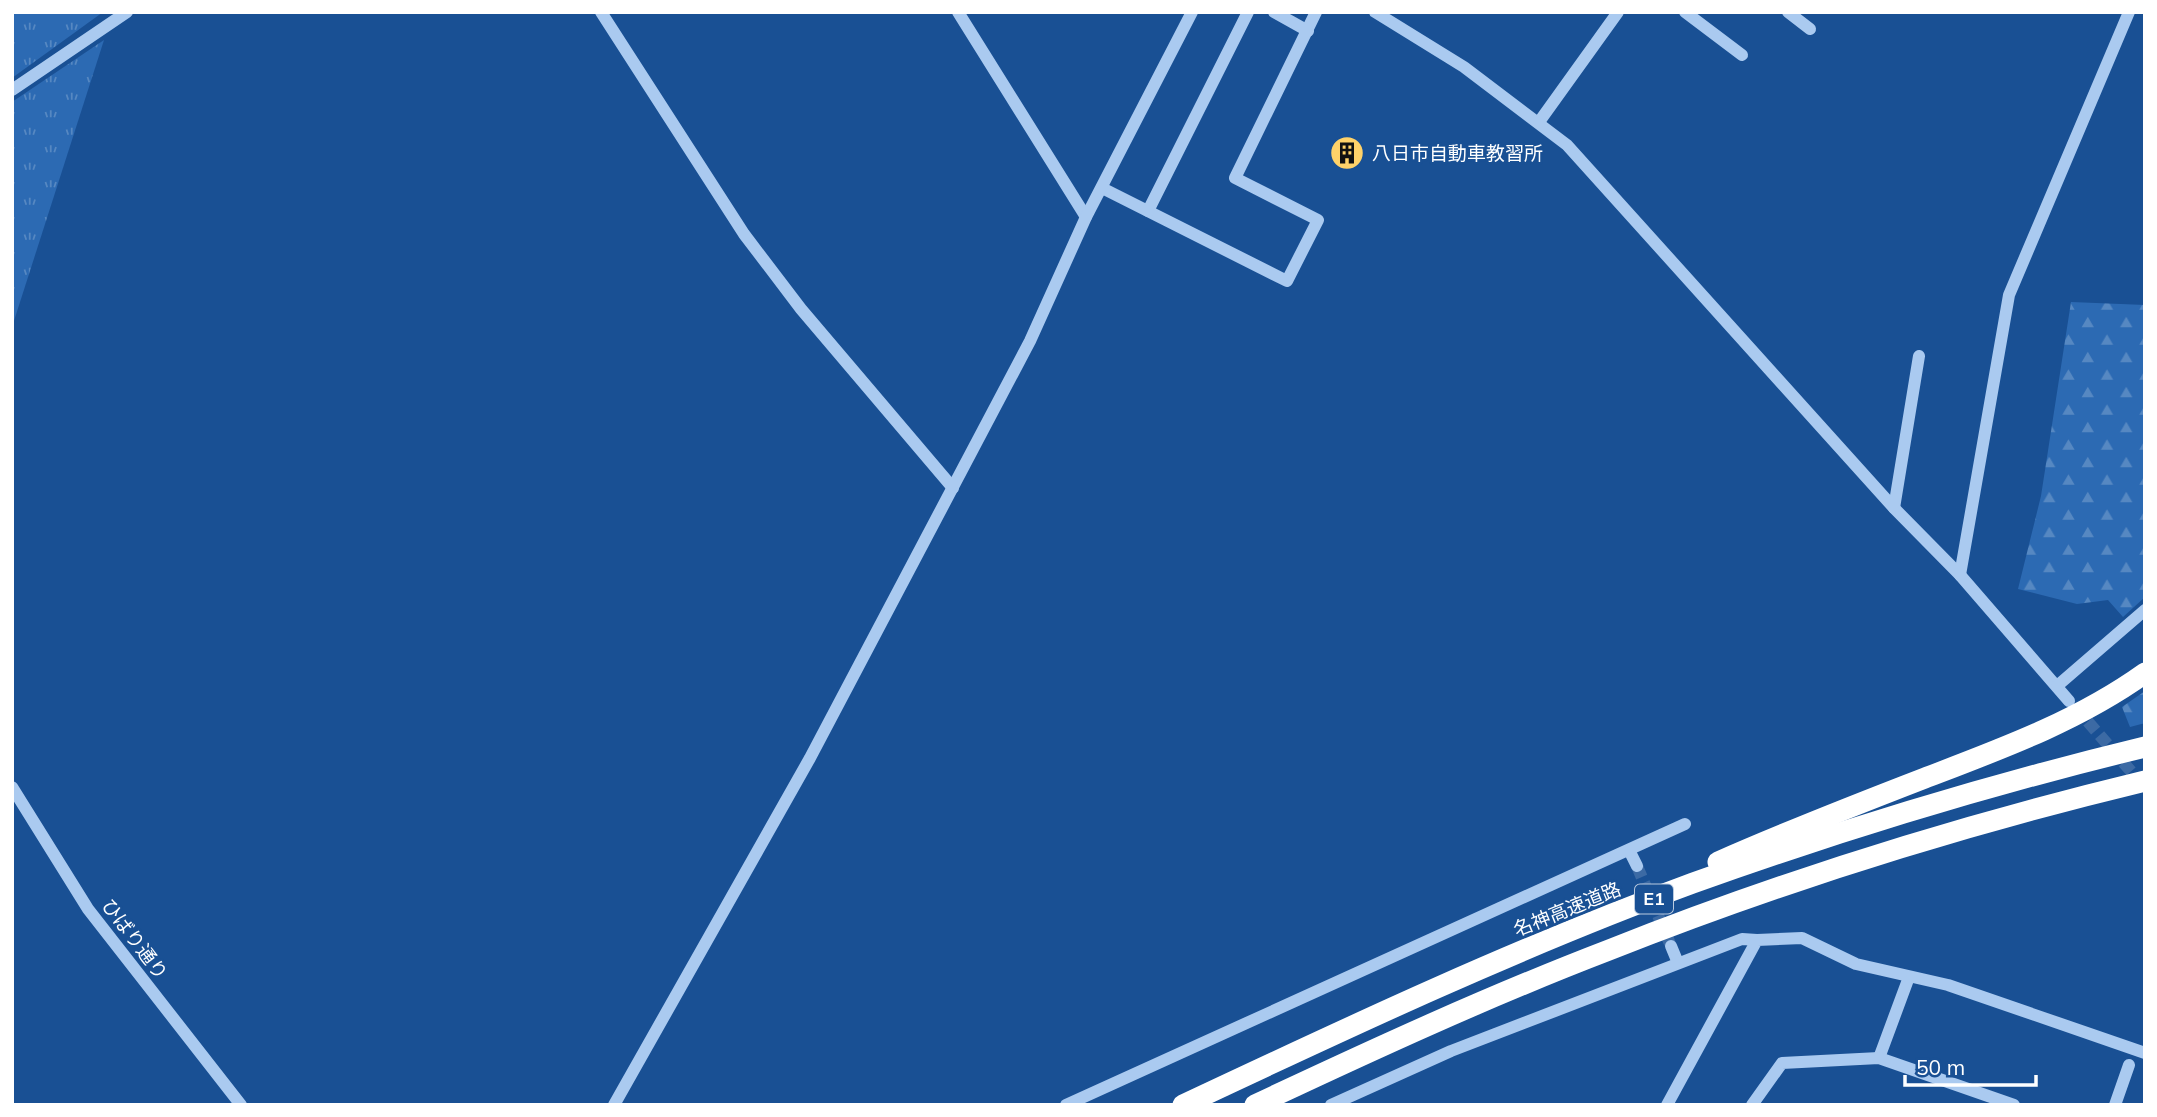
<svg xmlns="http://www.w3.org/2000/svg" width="2157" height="1117" font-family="Mulish,'Noto Sans JP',sans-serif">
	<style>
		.grass { fill: url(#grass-tufts) }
		.forest { fill: url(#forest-firs) }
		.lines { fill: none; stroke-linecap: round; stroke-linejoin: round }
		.minor-tunnel { stroke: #3c6aa4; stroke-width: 12; stroke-dasharray: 12 6; stroke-linecap: butt }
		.minor { stroke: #aacaf0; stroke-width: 12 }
		.highway { stroke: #fff; stroke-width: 21 }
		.labels { text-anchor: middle; stroke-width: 5; stroke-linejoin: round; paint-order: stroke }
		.shield { fill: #195094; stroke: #bacadf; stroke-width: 2 }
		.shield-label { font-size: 18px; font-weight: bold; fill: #fff }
		.poi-label { font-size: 19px; fill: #fff; stroke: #195094; text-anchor: start }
		.street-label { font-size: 19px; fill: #fff; stroke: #195094 }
	</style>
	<defs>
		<pattern id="grass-tufts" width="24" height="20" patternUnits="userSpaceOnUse" patternTransform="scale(1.75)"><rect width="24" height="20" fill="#2c6ab3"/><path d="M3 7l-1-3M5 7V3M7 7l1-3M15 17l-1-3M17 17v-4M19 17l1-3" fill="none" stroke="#5688c2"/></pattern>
		<pattern id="forest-firs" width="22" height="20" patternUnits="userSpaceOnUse" patternTransform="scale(1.75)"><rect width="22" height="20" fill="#2c6ab3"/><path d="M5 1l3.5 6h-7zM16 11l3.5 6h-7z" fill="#5688c2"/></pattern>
	</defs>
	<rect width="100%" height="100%" fill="#195094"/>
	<g class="grass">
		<path d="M12,12H103L12,78Z"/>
		<path d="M104,40L12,327V102Z"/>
	</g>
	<g class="forest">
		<path d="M2071,302L2145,305V597L2123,617L2108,600L2077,604L2018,589L2041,496Z"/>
		<path d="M2145,691V723L2130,727L2122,707Z"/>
	</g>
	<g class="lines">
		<g class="minor-tunnel">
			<path d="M2076,708L2142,784"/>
			<path d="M1637,866L1671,946"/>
		</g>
		<g class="minor">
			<path d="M601,12L744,234L801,309L953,488"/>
			<path d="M958,12L1086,217"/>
			<path d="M1274,12L1308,31"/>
			<path d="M1375,12L1464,67L1567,145L1894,508L1960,575L2069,701"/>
			<path d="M1685,12L1742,55"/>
			<path d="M1788,12L1810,29"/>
			<path d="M12,90L127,12"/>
			<path d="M1539,122L1618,12"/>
			<path d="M1102,188L1287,281L1318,220L1235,178L1316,12"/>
			<path d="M1148,211L1248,12"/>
			<path d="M1894,508L1919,356"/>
			<path d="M1960,575L2009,295L2129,12"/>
			<path d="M2057,686L2145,610"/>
			<path d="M12,787L88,909L241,1105"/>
			<path d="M1629,850L1637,866"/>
			<path d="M1671,946L1678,963"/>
			<path d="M1879,1058L1909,977"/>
			<path d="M614,1105L810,758L1030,341L1086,217L1192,12"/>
			<path d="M1066,1105L1685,824"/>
			<path d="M1331,1105L1451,1051L1742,939L1757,940"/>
			<path d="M1667,1105L1757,940L1802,938L1856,964L1948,985L2145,1053"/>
			<path d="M1752,1105L1782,1063L1879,1058L2014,1105"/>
			<path d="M2115,1105L2129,1065"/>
		</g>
		<g class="highway">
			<path d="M1718,862C1786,832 1855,805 1925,778C2001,749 2078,721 2145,673"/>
			<path d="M1183,1105C1351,1026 1519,947 1693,883C1841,830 1992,784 2145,747"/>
			<path d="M1255,1105C1372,1050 1489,996 1609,950C1783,881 1963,825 2145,781"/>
		</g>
	</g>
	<defs>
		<g id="building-disc" transform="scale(1.75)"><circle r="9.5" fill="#ffd269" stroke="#195094"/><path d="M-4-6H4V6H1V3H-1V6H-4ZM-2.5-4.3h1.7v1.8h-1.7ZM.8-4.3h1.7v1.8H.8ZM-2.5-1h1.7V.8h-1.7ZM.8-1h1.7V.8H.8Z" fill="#111"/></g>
	</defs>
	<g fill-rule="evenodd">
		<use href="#building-disc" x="1347" y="153"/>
	</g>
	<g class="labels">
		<rect class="shield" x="1635" y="884.5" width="38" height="29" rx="5"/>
		<g class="shield-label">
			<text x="1654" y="905">E1</text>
		</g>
		<g class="poi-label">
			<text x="1372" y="160">八日市自動車教習所</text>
		</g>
		<g class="street-label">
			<text transform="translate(1567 909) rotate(-22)" y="7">名神高速道路</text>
			<text transform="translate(135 939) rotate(53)" y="7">ひばり通り</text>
		</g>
	</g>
	<rect width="2157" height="1117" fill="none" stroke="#ffffff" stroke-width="28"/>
	<path d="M1905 1075v10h131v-10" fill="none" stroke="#ffffff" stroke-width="3.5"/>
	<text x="1916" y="1075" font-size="21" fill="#ffffff" stroke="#195094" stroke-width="5" paint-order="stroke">50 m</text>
</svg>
